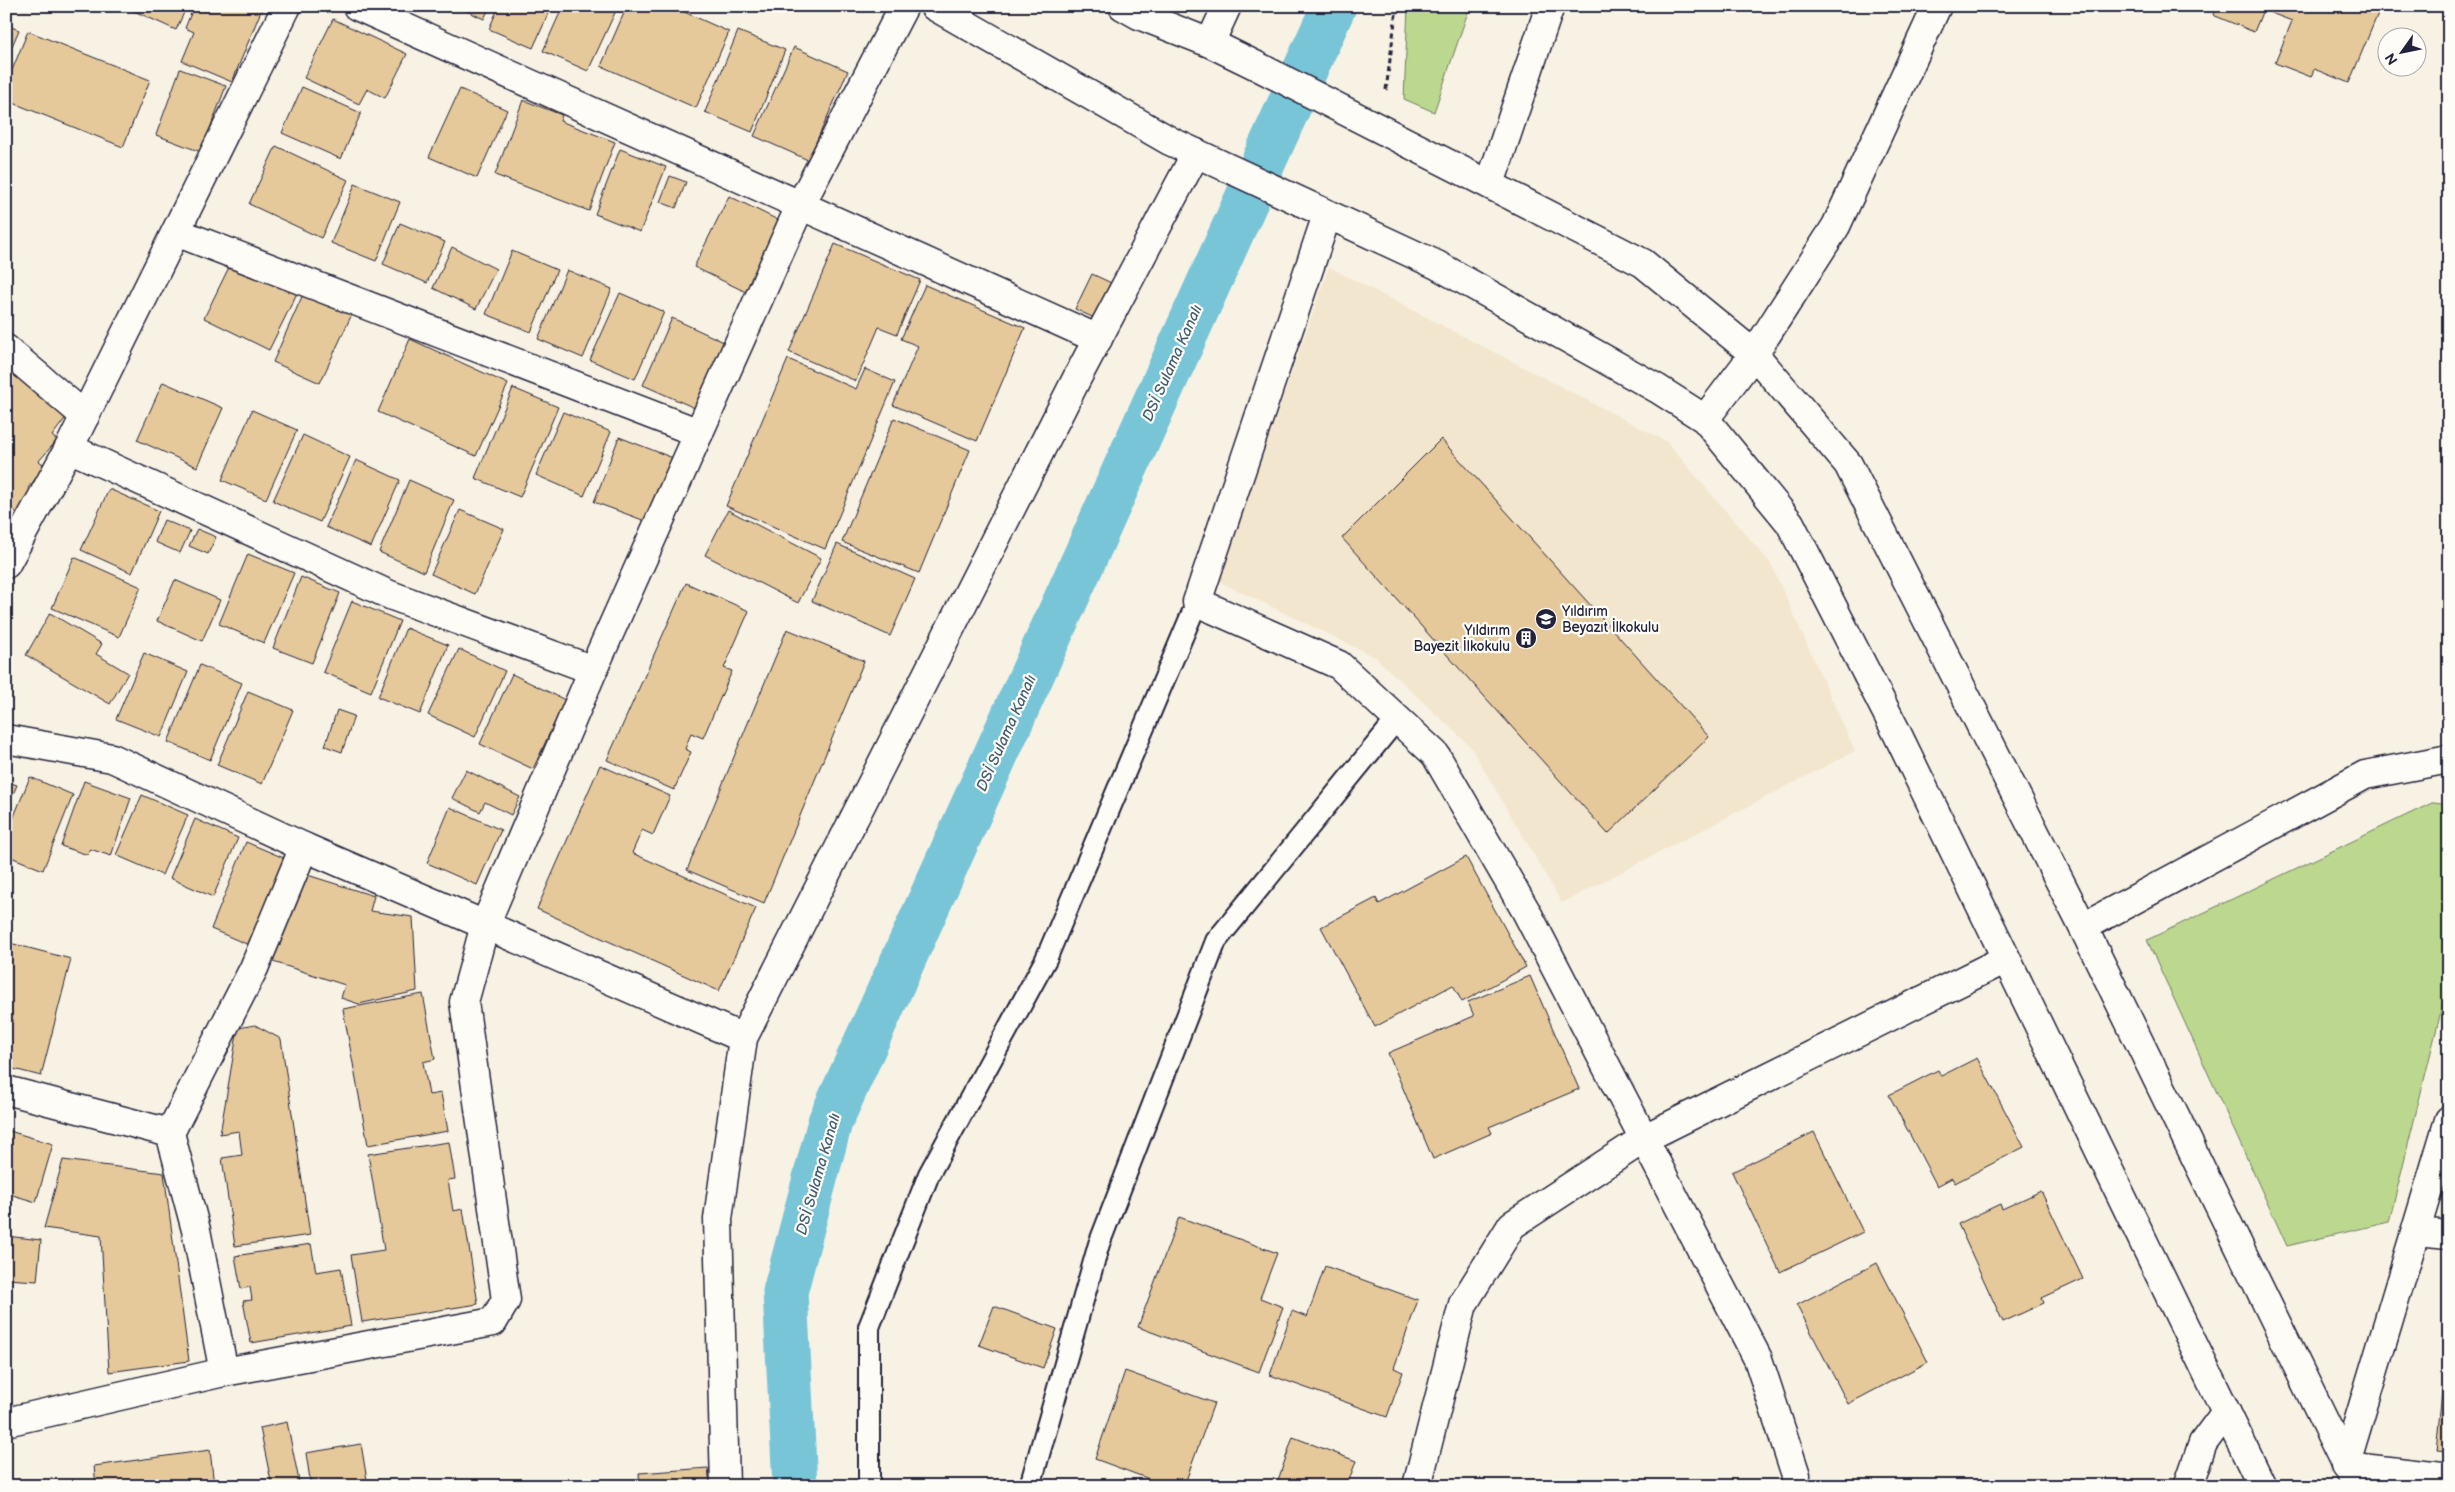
<svg xmlns="http://www.w3.org/2000/svg" width="2455" height="1492" font-family="'Balsamiq Sans',sans-serif">
	<style>
		.built { fill: #f3e6ce }
		.green { fill: #bcd78e; stroke: #6f7c64 }
		.lines { fill: none; stroke-linecap: round; stroke-linejoin: round }
		.canal { stroke: #79c5d8; stroke-width: 45 }
		.building { fill: #e6c99a; stroke: #22223b }
		.service-casing { stroke: #22223b; stroke-width: 24 }
		.minor-casing { stroke: #22223b; stroke-width: 31 }
		.secondary-casing { stroke: #22223b; stroke-width: 31 }
		.path { stroke: #22223b; stroke-width: 3; stroke-dasharray: 5 4; stroke-linecap: butt }
		.service { stroke: #fdfcf7; stroke-width: 20 }
		.minor { stroke: #fdfcf7; stroke-width: 28 }
		.secondary { stroke: #fdfcf7; stroke-width: 28 }
		.labels { text-anchor: middle; stroke-width: 4.5; stroke-linejoin: round; paint-order: stroke }
		.poi-label { font-size: 14px; fill: #22223b; stroke: #fdfcf7; text-anchor: start }
		.water-label { font-size: 15px; font-style: italic; fill: #405b72; stroke: #fdfcf7 }
	</style>
	<rect width="100%" height="100%" fill="#f8f2e4"/>
	<filter id="ink" filterUnits="userSpaceOnUse"><feTurbulence type="fractalNoise" baseFrequency=".02" numOctaves="2"/><feDisplacementMap in="SourceGraphic" scale="10" xChannelSelector="R" yChannelSelector="G"/><feConvolveMatrix kernelMatrix="1 2 1 2 8 2 1 2 1" color-interpolation-filters="sRGB"/></filter>
	<g filter="url(#ink)">
		<path class="built" d="M1329,267L1666,441L1771,564L1855,751L1562,903L1470,746L1375,657L1218,581Z"/>
		<g class="green">
			<path d="M1408,6H1470L1434,112L1404,99Z"/>
			<path d="M2434,802L2449,804V979L2389,1222L2287,1246L2147,940Z"/>
		</g>
		<g class="lines">
			<path class="canal" d="M795,1486L785,1292L830,1122L1334,6"/>
		</g>
		<g class="building">
			<path d="M123,6H187L176,30Z"/>
			<path d="M194,6H263L232,82L182,61L194,32L185,28Z"/>
			<path d="M456,6H490L484,19Z"/>
			<path d="M499,6H552L533,48L489,29Z"/>
			<path d="M563,6H618L588,71L543,51Z"/>
			<path d="M627,6H671L729,32L696,108L601,66Z"/>
			<path d="M2216,6H2381L2349,83L2314,69L2311,77L2275,63L2292,21L2263,10L2254,32L2213,15Z"/>
			<path d="M333,19L407,54L385,98L367,89L359,104L304,78Z"/>
			<path d="M6,25L19,30L6,60Z"/>
			<path d="M28,31L150,80L123,147L6,100V85Z"/>
			<path d="M738,31L785,50L752,132L705,112Z"/>
			<path d="M794,47L848,71L808,160L754,136Z"/>
			<path d="M180,69L226,86L201,152L156,135Z"/>
			<path d="M302,87L361,113L341,159L282,133Z"/>
			<path d="M460,89L507,110L477,178L429,157Z"/>
			<path d="M523,100L562,115L560,121L615,142L589,211L495,175Z"/>
			<path d="M276,146L348,180L321,238L249,204Z"/>
			<path d="M620,149L666,167L640,232L595,214Z"/>
			<path d="M670,176L686,182L676,208L660,202Z"/>
			<path d="M355,184L400,202L376,261L331,243Z"/>
			<path d="M729,196L782,222L748,293L694,267Z"/>
			<path d="M400,223L445,242L427,283L383,264Z"/>
			<path d="M835,244L920,280L897,334L879,327L856,381L789,352Z"/>
			<path d="M452,247L496,269L476,309L433,288Z"/>
			<path d="M512,251L557,270L531,332L486,314Z"/>
			<path d="M234,257L299,289L269,350L204,318Z"/>
			<path d="M567,270L612,289L583,358L538,339Z"/>
			<path d="M1092,274L1120,287L1103,322L1075,309Z"/>
			<path d="M925,285L1025,328L977,441L893,405L918,346L901,339Z"/>
			<path d="M304,292L352,314L320,383L273,362Z"/>
			<path d="M620,293L664,312L635,379L590,360Z"/>
			<path d="M672,318L726,343L697,409L643,385Z"/>
			<path d="M410,339L508,384L476,456L378,412Z"/>
			<path d="M788,359L856,389L865,369L895,382L825,549L726,506Z"/>
			<path d="M6,366L67,416L52,436L57,440L39,461L46,466L28,488L34,492L17,513L6,504Z"/>
			<path d="M163,382L223,408L197,467L137,440Z"/>
			<path d="M513,388L558,407L520,497L475,478Z"/>
			<path d="M252,410L297,430L266,499L222,480Z"/>
			<path d="M563,412L611,432L584,496L536,475Z"/>
			<path d="M894,418L970,450L919,573L842,542Z"/>
			<path d="M303,435L350,457L320,522L273,501Z"/>
			<path d="M619,437L673,458L648,522L594,502Z"/>
			<path d="M1441,439L1709,737L1608,834L1342,538Z"/>
			<path d="M356,460L400,480L371,547L326,527Z"/>
			<path d="M409,480L454,500L424,572L379,552Z"/>
			<path d="M109,489L159,511L132,573L81,550Z"/>
			<path d="M460,510L504,529L475,594L431,574Z"/>
			<path d="M728,510L821,558L798,603L705,555Z"/>
			<path d="M6,512L19,523L6,538Z"/>
			<path d="M164,520L190,531L180,553L155,542Z"/>
			<path d="M197,529L216,537L208,554L189,546Z"/>
			<path d="M837,544L915,579L890,636L812,601Z"/>
			<path d="M248,554L294,573L264,643L219,624Z"/>
			<path d="M74,557L141,587L119,637L52,608Z"/>
			<path d="M301,577L340,593L312,663L273,648Z"/>
			<path d="M175,580L220,600L202,641L157,621Z"/>
			<path d="M686,583L749,611L724,668L732,671L703,738L691,733L685,749L691,752L674,790L607,760Z"/>
			<path d="M352,601L400,621L371,692L323,672Z"/>
			<path d="M50,613L102,644L96,654L128,673L110,704L26,655Z"/>
			<path d="M406,628L448,645L420,714L378,697Z"/>
			<path d="M787,629L864,661L764,903L687,870Z"/>
			<path d="M459,649L505,671L475,737L428,715Z"/>
			<path d="M144,653L188,672L161,737L116,719Z"/>
			<path d="M200,665L242,683L210,760L168,742Z"/>
			<path d="M512,674L565,700L533,769L480,744Z"/>
			<path d="M248,691L293,710L262,784L217,765Z"/>
			<path d="M337,710L354,716L342,752L325,746Z"/>
			<path d="M600,765L670,796L653,835L642,830L632,853L756,908L719,991L537,909Z"/>
			<path d="M466,770L520,797L511,815L485,802L480,812L452,798Z"/>
			<path d="M30,777L73,795L43,870L6,855V836Z"/>
			<path d="M6,781L17,785L6,811Z"/>
			<path d="M84,781L131,798L111,856L90,849L88,855L61,846Z"/>
			<path d="M142,795L188,815L162,875L116,855Z"/>
			<path d="M450,807L501,830L477,885L427,863Z"/>
			<path d="M195,819L238,838L213,897L170,878Z"/>
			<path d="M246,842L291,861L256,948L211,929Z"/>
			<path d="M1466,857L1526,967L1462,1002L1453,985L1375,1027L1321,927L1376,898L1379,904Z"/>
			<path d="M298,872L374,896L370,911L413,917L417,991L359,1004L341,998L345,985L264,959Z"/>
			<path d="M6,942L71,959L41,1076L6,1067Z"/>
			<path d="M1530,976L1579,1089L1489,1127L1492,1133L1433,1159L1388,1053L1474,1016L1468,1002Z"/>
			<path d="M423,994L435,1059L423,1062L429,1095L441,1093L448,1131L368,1145L343,1009Z"/>
			<path d="M255,1025L281,1039L310,1235L235,1246L222,1158L242,1155L239,1131L220,1134L238,1028Z"/>
			<path d="M1977,1058L2024,1147L1955,1183L1952,1178L1937,1186L1889,1095L1938,1070L1941,1076Z"/>
			<path d="M6,1130L53,1144L36,1202L6,1193Z"/>
			<path d="M1814,1132L1863,1232L1780,1272L1732,1172Z"/>
			<path d="M449,1142L455,1179L448,1180L453,1211L463,1209L478,1304L362,1322L351,1255L384,1250L368,1154Z"/>
			<path d="M63,1160L164,1173L189,1361L109,1372L101,1236L44,1228Z"/>
			<path d="M2041,1191L2083,1279L2042,1298L2044,1303L2003,1322L1958,1224L2000,1204L2002,1209Z"/>
			<path d="M1179,1217L1277,1253L1260,1298L1283,1307L1259,1372L1138,1327Z"/>
			<path d="M6,1236L41,1240L37,1281L6,1279Z"/>
			<path d="M311,1244L316,1272L341,1268L351,1326L251,1343L243,1301L252,1300L250,1287L241,1289L235,1256Z"/>
			<path d="M1877,1263L1928,1362L1848,1404L1797,1305Z"/>
			<path d="M1325,1266L1418,1300L1394,1368L1403,1372L1387,1417L1270,1375L1292,1311L1307,1317Z"/>
			<path d="M994,1306L1057,1329L1043,1368L979,1345Z"/>
			<path d="M1125,1371L1214,1403L1184,1486H1168L1095,1459Z"/>
			<path d="M2442,1391L2449,1392V1465L2444,1464L2446,1451L2436,1450Z"/>
			<path d="M287,1422L300,1486H272L260,1428Z"/>
			<path d="M1293,1437L1356,1461L1348,1483L1353,1486H1276Z"/>
			<path d="M361,1444L368,1486H311L306,1453Z"/>
			<path d="M210,1450L214,1486H96L94,1466Z"/>
			<path d="M708,1468L710,1486H640L639,1473Z"/>
		</g>
		<g class="lines">
			<g class="service-casing">
				<g id="service">
					<path d="M869,1486V1327L929,1174L1046,959L1197,602"/>
					<path d="M1030,1486L1099,1244L1216,941L1397,719"/>
				</g>
			</g>
			<g class="minor-casing">
				<g id="minor">
					<path d="M357,6L1098,339"/>
					<path d="M1210,43L1227,6"/>
					<path d="M1490,184L1550,6"/>
					<path d="M1327,215L1197,602L1339,665L1435,754L1526,911L1758,1359L1796,1475L1795,1486"/>
					<path d="M176,232L699,433"/>
					<path d="M6,349L85,416"/>
					<path d="M1705,419L1754,354L1836,226L1937,6"/>
					<path d="M69,448L390,595L593,670"/>
					<path d="M6,564L69,448L287,6"/>
					<path d="M6,739L112,758L304,847L485,925L593,670L801,204L904,6"/>
					<path d="M2083,927L2365,775L2449,759"/>
					<path d="M6,1090L170,1133L196,1230L224,1372"/>
					<path d="M2449,1120L2345,1466L2449,1478"/>
					<path d="M170,1133L254,968L304,847"/>
					<path d="M2416,1232L2449,1235"/>
					<path d="M6,1422L224,1372L493,1322L506,1300L464,1002L485,925L743,1038"/>
					<path d="M725,1486L718,1219L743,1038L1077,378L1196,153"/>
					<path d="M1417,1486L1463,1304L1512,1225L1645,1138L2006,959"/>
					<path d="M2188,1486L2203,1443L2226,1412"/>
				</g>
			</g>
			<g class="secondary-casing">
				<g id="secondary">
					<path d="M934,6L1170,141L1437,265L1658,389L1705,419L1790,523L1895,729L2262,1486"/>
					<path d="M1123,6L1139,15L1210,43L1253,64L1643,263L1754,354L1848,464L2083,927L2356,1486"/>
				</g>
			</g>
			<path class="path" d="M1386,90L1397,6"/>
			<use href="#service" class="service"/>
			<use href="#minor" class="minor"/>
			<use href="#secondary" class="secondary"/>
		</g>
	</g>
	<defs>
		<g id="school-disc" transform="scale(1.125)"><circle r="9.5" fill="#22223b" stroke="#fdfcf7"/><path d="M0-5L7-2L0 1L-7-2ZM-4 1L0 2.5L4 1V4Q0 6-4 4Z" fill="#fff"/></g>
		<g id="building-disc" transform="scale(1.125)"><circle r="9.5" fill="#22223b" stroke="#fdfcf7"/><path d="M-4-6H4V6H1V3H-1V6H-4ZM-2.5-4.3h1.7v1.8h-1.7ZM.8-4.3h1.7v1.8H.8ZM-2.5-1h1.7V.8h-1.7ZM.8-1h1.7V.8H.8Z" fill="#fff"/></g>
	</defs>
	<g fill-rule="evenodd">
		<use href="#school-disc" x="1546" y="619"/>
		<use href="#building-disc" x="1526" y="638"/>
	</g>
	<g class="labels">
		<g class="poi-label">
			<text x="1562" y="616">Yıldırım<tspan x="1562" dy="16">Beyazıt İlkokulu</tspan></text>
			<text x="1510" y="635" text-anchor="end">Yıldırım<tspan x="1510" dy="16">Bayezit İlkokulu</tspan></text>
		</g>
		<g class="water-label">
			<text transform="translate(1172 363) rotate(-66)" y="5">DSİ Sulama Kanalı</text>
			<text transform="translate(1006 733) rotate(-66)" y="5">DSİ Sulama Kanalı</text>
			<text transform="translate(818 1174) rotate(-74)" y="5">DSİ Sulama Kanalı</text>
		</g>
	</g>
	<rect width="2455" height="1492" fill="none" stroke="#fdfcf7" stroke-width="25"/>
	<rect x="12" y="12" width="2430" height="1467" fill="none" stroke="#22223b" stroke-width="2" filter="url(#ink)"/>
	<g transform="translate(2402 52) rotate(237)"><circle r="24" fill="#fdfcf7" stroke="#a5a5ac"/>
	<path d="M0-4L9 19L0 12L-9 19Z" fill="#22223b"/>
	<text y="-8" font-size="14" font-weight="bold" text-anchor="middle" fill="#22223b">N</text>
	</g>
</svg>
